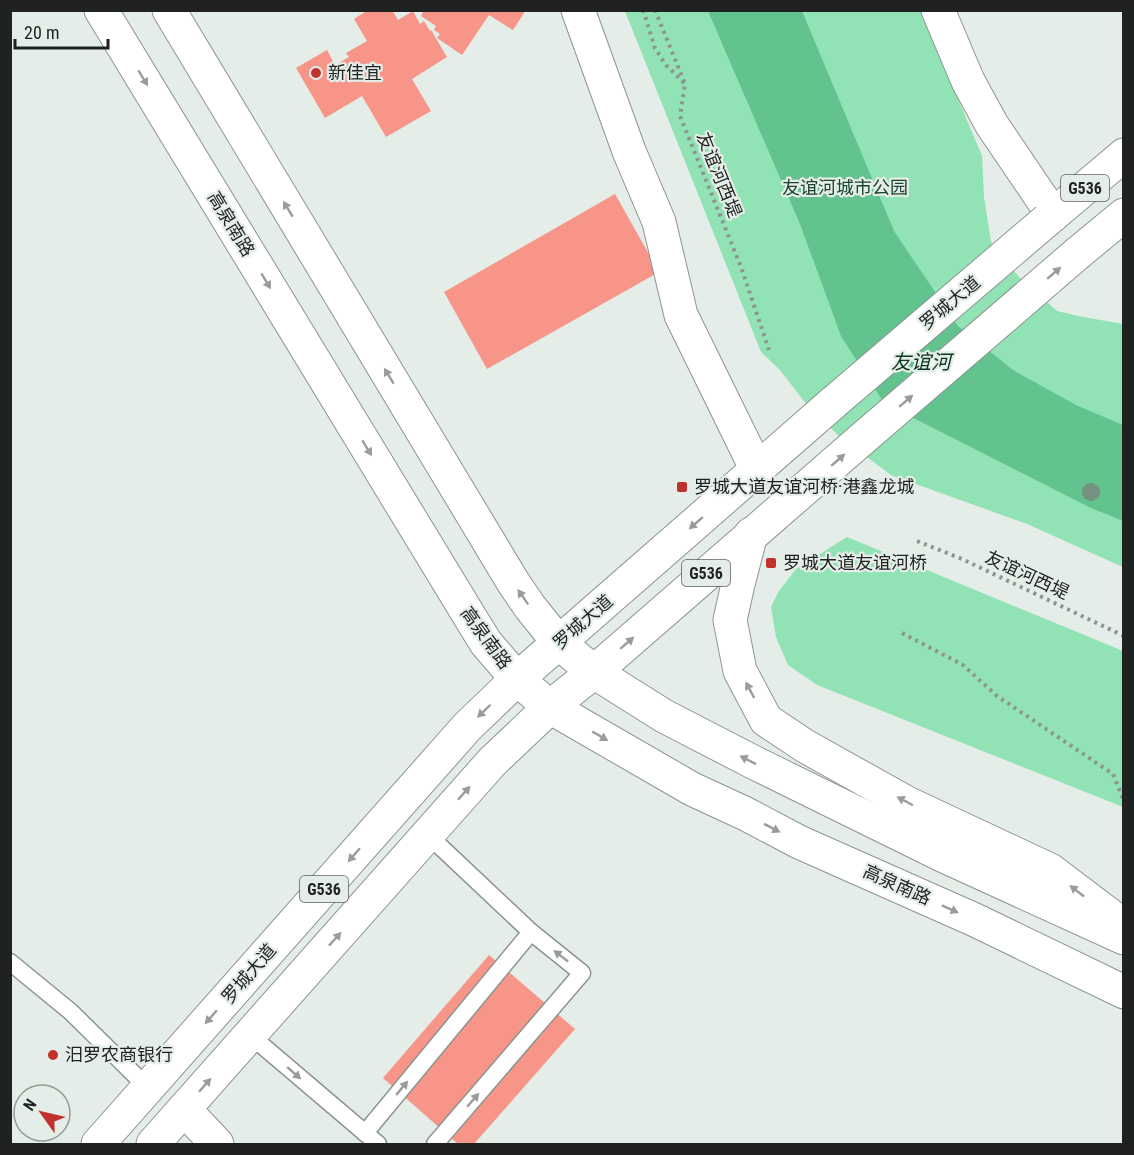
<svg xmlns="http://www.w3.org/2000/svg" width="1134" height="1155" font-family="'Roboto Condensed','Noto Sans SC',sans-serif">
	<style>
		.green { fill: #91e2b4 }
		.water { fill: #62c38f }
		.building { fill: #f79588 }
		.lines { fill: none; stroke-linecap: round; stroke-linejoin: round }
		.service-casing { stroke: #8c958f; stroke-width: 19 }
		.minor-casing { stroke: #8c958f; stroke-width: 35 }
		.secondary-casing { stroke: #8c958f; stroke-width: 35 }
		.primary-casing { stroke: #8c958f; stroke-width: 35 }
		.trunk-casing { stroke: #8c958f; stroke-width: 35 }
		.path { stroke: #8e9490; stroke-width: 4; stroke-dasharray: 3 4.5; stroke-linecap: butt }
		.service { stroke: #fff; stroke-width: 16 }
		.minor { stroke: #fff; stroke-width: 33 }
		.secondary { stroke: #fff; stroke-width: 33 }
		.primary { stroke: #fff; stroke-width: 33 }
		.trunk { stroke: #fff; stroke-width: 33 }
		.trunk-bridge-casing { stroke: #8c958f; stroke-width: 35; stroke-linecap: butt }
		.trunk-bridge { stroke: #fff; stroke-width: 33 }
		.tree { fill: #769182 }
		.oneway { fill: #9a9c9b }
		.poi-dot { fill: #c0322b; stroke: #e4ede7; stroke-width: 2 }
		.labels { text-anchor: middle; stroke-width: 4.5; stroke-linejoin: round; paint-order: stroke }
		.shield { fill: #e4ede7; stroke: #5a5f5c; stroke-width: 1.5 }
		.shield-label { font-size: 16px; font-weight: bold; fill: #1f2220 }
		.poi-label { font-size: 18px; fill: #1f2220; stroke: #e4ede7; text-anchor: start }
		.street-label { font-size: 18px; fill: #1f2220; stroke: #e4ede7 }
		.park-label { font-size: 18px; fill: #1c4530; stroke: #e4ede7 }
		.water-label { font-size: 20px; font-style: italic; fill: #0a3621; stroke: #e4ede7 }
	</style>
	<rect width="100%" height="100%" fill="#e4ede7"/>
	<g class="green">
		<path d="M625,11H921L982,156L984,197L991,242L1018,276L1057,311L1078,316L1123,324V567L1027,524L891,475L839,436L807,405L780,370L761,352Z"/>
		<path d="M847,537L1123,651V807L817,685L788,665L776,637L771,607L779,591L796,569Z"/>
	</g>
	<path class="water" d="M708,11H802L894,231L958,326L1013,370L1076,405L1123,425V521L1091,508L884,403L841,336L800,224Z"/>
	<g class="building">
		<path d="M368,10H392L398,20L413,11L420,24L424,21L430,31L431,30L447,57L412,79L431,111L386,137L362,96L325,118L296,68L327,50L335,65L349,57L346,53L367,41L354,19Z"/>
		<path d="M424,10H526L513,30L489,15L462,55L437,38L440,34L434,30L436,26L421,16Z"/>
		<path d="M615,194L659,272L487,369L444,292Z"/>
		<path d="M489,955L575,1029L474,1144H458L383,1078Z"/>
	</g>
	<g class="lines">
		<g class="service-casing">
			<g id="service">
				<path d="M427,834L531,932L582,973L435,1144"/>
				<path d="M10,962L71,1012L148,1088"/>
				<path d="M250,1035L378,1144"/>
				<path d="M365,1133L531,932"/>
			</g>
		</g>
		<g class="minor-casing">
			<g id="minor">
				<path d="M578,10L629,151L659,222L681,315L757,470"/>
				<path d="M938,10L968,81L992,125L1053,215"/>
				<path d="M184,1109L217,1144"/>
			</g>
		</g>
		<g class="secondary-casing">
			<g id="secondary">
				<path d="M101,10L473,622L486,643L517,679L550,707L692,789L746,814L799,842L975,920L1124,992"/>
				<path d="M169,10L513,582L530,607L559,643L594,672L664,716L753,762L942,855L1124,938"/>
			</g>
		</g>
		<g class="primary-casing">
			<path id="primary" d="M751,534L738,584L730,620L740,671L766,720L805,746L907,803L1050,870L1124,926"/>
		</g>
		<g class="trunk-casing">
			<g id="trunk">
				<path d="M1047,220L1124,155"/>
				<path d="M1078,253L1124,215"/>
				<path d="M98,1144L467,727L517,679L834,402"/>
				<path d="M153,1144L492,762L550,707L594,672L862,439"/>
			</g>
		</g>
		<g class="path">
			<path d="M643,10L655,48L666,65L685,84"/>
			<path d="M655,10L685,84L680,116L741,267L769,350"/>
			<path d="M917,541L962,559L1124,636"/>
			<path d="M902,633L963,665L997,696L1113,774L1124,801"/>
		</g>
		<use href="#service" class="service"/>
		<use href="#minor" class="minor"/>
		<use href="#secondary" class="secondary"/>
		<use href="#primary" class="primary"/>
		<use href="#trunk" class="trunk"/>
		<g class="trunk-bridge-casing">
			<g id="trunk-bridge">
				<path d="M834,402L1047,220"/>
				<path d="M862,439L1078,253"/>
			</g>
		</g>
		<use href="#trunk-bridge" class="trunk-bridge"/>
	</g>
	<circle class="tree" cx="1091" cy="492" r="9"/>
	<defs><path id="oneway-solid" d="M-6-.8H1V-3.2L6.5 0L1 3.2V.8H-6Z" transform="scale(1.5)"/></defs>
	<g class="oneway">
		<use href="#oneway-solid" transform="translate(143 78) rotate(59)"/>
		<use href="#oneway-solid" transform="translate(288 209) rotate(-121)"/>
		<use href="#oneway-solid" transform="translate(1054 273) rotate(-41)"/>
		<use href="#oneway-solid" transform="translate(266 281) rotate(59)"/>
		<use href="#oneway-solid" transform="translate(389 376) rotate(-121)"/>
		<use href="#oneway-solid" transform="translate(906 401) rotate(-41)"/>
		<use href="#oneway-solid" transform="translate(367 448) rotate(59)"/>
		<use href="#oneway-solid" transform="translate(838 460) rotate(-41)"/>
		<use href="#oneway-solid" transform="translate(696 523) rotate(139)"/>
		<use href="#oneway-solid" transform="translate(523 597) rotate(-125)"/>
		<use href="#oneway-solid" transform="translate(627 643) rotate(-41)"/>
		<use href="#oneway-solid" transform="translate(750 690) rotate(-118)"/>
		<use href="#oneway-solid" transform="translate(484 711) rotate(136)"/>
		<use href="#oneway-solid" transform="translate(600 736) rotate(30)"/>
		<use href="#oneway-solid" transform="translate(748 760) rotate(-153)"/>
		<use href="#oneway-solid" transform="translate(464 793) rotate(-48)"/>
		<use href="#oneway-solid" transform="translate(905 801) rotate(-152)"/>
		<use href="#oneway-solid" transform="translate(772 828) rotate(27)"/>
		<use href="#oneway-solid" transform="translate(354 855) rotate(131)"/>
		<use href="#oneway-solid" transform="translate(1077 891) rotate(-142)"/>
		<use href="#oneway-solid" transform="translate(950 909) rotate(24)"/>
		<use href="#oneway-solid" transform="translate(335 939) rotate(-48)"/>
		<use href="#oneway-solid" transform="translate(561 956) rotate(-142)"/>
		<use href="#oneway-solid" transform="translate(211 1017) rotate(131)"/>
		<use href="#oneway-solid" transform="translate(294 1073) rotate(41)"/>
		<use href="#oneway-solid" transform="translate(205 1085) rotate(-49)"/>
		<use href="#oneway-solid" transform="translate(402 1088) rotate(-50)"/>
		<use href="#oneway-solid" transform="translate(473 1100) rotate(-49)"/>
	</g>
	<g class="poi-dot">
		<circle cx="316" cy="73" r="6"/>
		<rect x="676" y="481" width="12" height="12" rx="3"/>
		<rect x="765" y="557" width="12" height="12" rx="3"/>
		<circle cx="53" cy="1055" r="6"/>
	</g>
	<g class="labels">
		<g class="shield">
			<rect x="1061" y="175" width="48" height="26" rx="4.5"/>
			<rect x="682" y="560" width="48" height="26" rx="4.5"/>
			<rect x="300" y="876" width="48" height="26" rx="4.5"/>
		</g>
		<g class="shield-label">
			<text x="1085" y="194">G536</text>
			<text x="706" y="579">G536</text>
			<text x="324" y="895">G536</text>
		</g>
		<g class="poi-label">
			<text x="328" y="79">新佳宜</text>
			<text x="694" y="493">罗城大道友谊河桥·港鑫龙城</text>
			<text x="783" y="569">罗城大道友谊河桥</text>
			<text x="65" y="1061">汨罗农商银行</text>
		</g>
		<g class="street-label">
			<text transform="translate(719 175) rotate(68)" y="6">友谊河西堤</text>
			<text transform="translate(231 224) rotate(59)" y="6">高泉南路</text>
			<text transform="translate(950 303) rotate(-40)" y="6">罗城大道</text>
			<text transform="translate(1027 575) rotate(25)" y="6">友谊河西堤</text>
			<text transform="translate(583 622) rotate(-41)" y="6">罗城大道</text>
			<text transform="translate(486 638) rotate(54)" y="6">高泉南路</text>
			<text transform="translate(897 885) rotate(24)" y="6">高泉南路</text>
			<text transform="translate(249 974) rotate(-49)" y="6">罗城大道</text>
		</g>
		<g class="park-label">
			<text x="845" y="194">友谊河城市公园</text>
		</g>
		<g class="water-label">
			<text x="921" y="369">友谊河</text>
		</g>
	</g>
	<rect width="1134" height="1155" fill="none" stroke="#1f2220" stroke-width="24"/>
	<g transform="translate(42 1113) rotate(304)"><circle r="28" fill="#e4ede7" stroke="#959c97" stroke-width="1.5"/>
	<path d="M0-4.5L10 22L0 15L-10 22Z" fill="#c0322b"/>
	<text y="-9" font-size="16" font-weight="bold" text-anchor="middle" fill="#1f2220">N</text>
	</g>
	<path d="M15 39v9h93v-9" fill="none" stroke="#1f2220" stroke-width="3"/>
	<text x="24" y="39" font-size="18" fill="#1f2220" stroke="#e4ede7" stroke-width="4.5" paint-order="stroke">20 m</text>
</svg>
